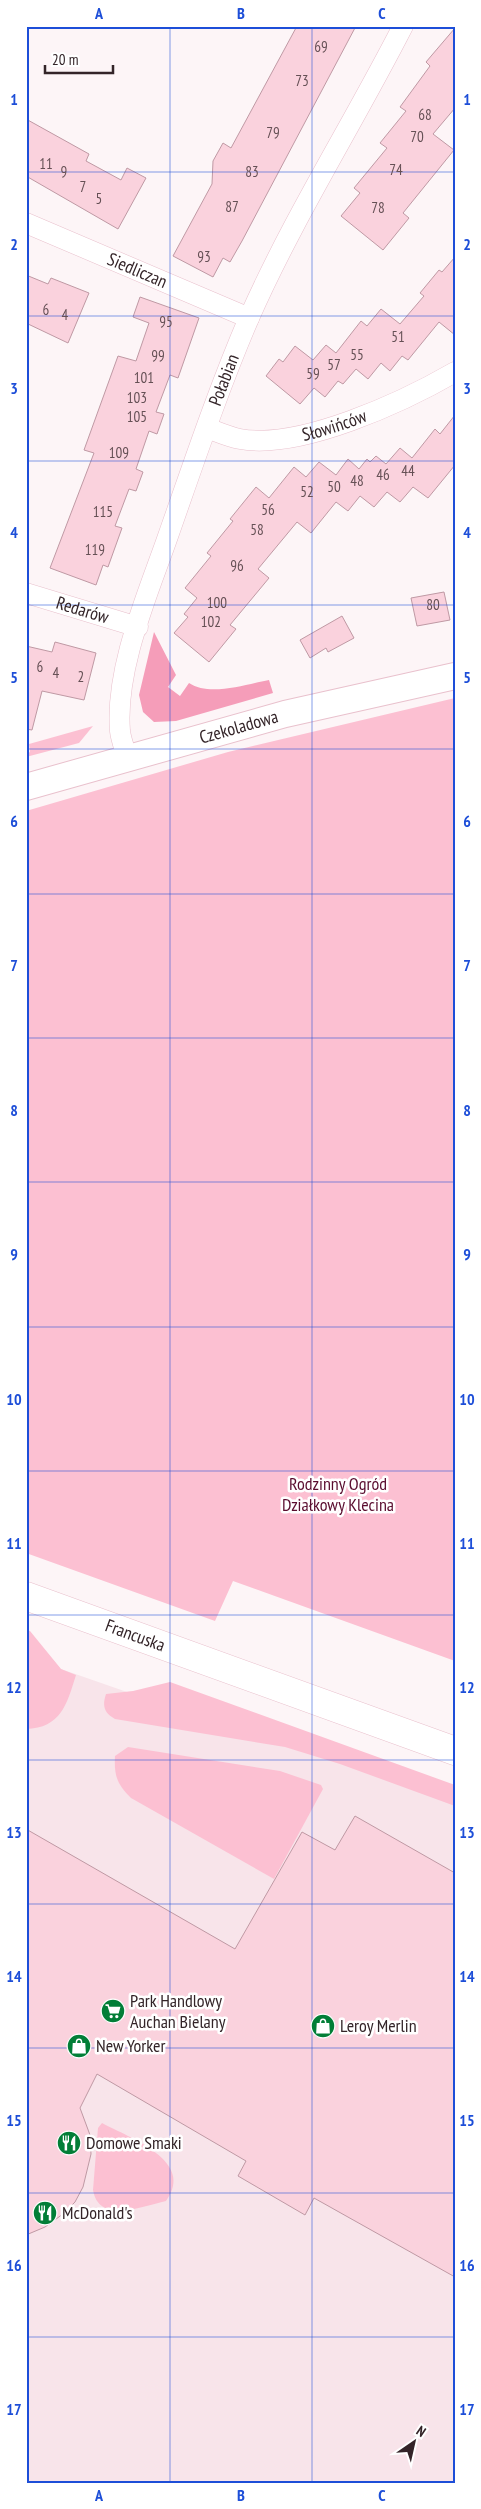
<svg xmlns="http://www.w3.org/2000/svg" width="481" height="2509" font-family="'PT Sans Narrow',sans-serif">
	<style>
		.built { fill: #f8e4ea }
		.green { fill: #fcc0d2 }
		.forest { fill: #f59db9 }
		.building { fill: #fad2dd; stroke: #bf99a4 }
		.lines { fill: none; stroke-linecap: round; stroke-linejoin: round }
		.minor-casing { stroke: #e9c1cd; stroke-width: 21 }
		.tertiary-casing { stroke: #e9c1cd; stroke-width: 28 }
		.secondary-casing { stroke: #e9c1cd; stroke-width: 29 }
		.minor { stroke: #fff; stroke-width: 20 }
		.tertiary { stroke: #fff; stroke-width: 26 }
		.secondary { stroke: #fff; stroke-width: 28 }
		.grid { fill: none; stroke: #1d4ed8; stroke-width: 1; stroke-opacity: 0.55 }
		.labels { text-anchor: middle; stroke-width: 5; stroke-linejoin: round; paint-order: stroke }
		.number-label { font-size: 15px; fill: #655055 }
		.street-label { font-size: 18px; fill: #332428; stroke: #fff }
		.park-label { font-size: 18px; fill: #5a0d2f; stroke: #fff }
		.poi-label { font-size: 18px; fill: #332428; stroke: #fff; text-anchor: start }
		.neatline { fill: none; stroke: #1d4ed8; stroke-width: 2 }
		.grid-label { font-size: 16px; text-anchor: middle; font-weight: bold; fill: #1d4ed8 }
	</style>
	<rect width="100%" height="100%" fill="#fdf5f7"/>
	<path class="built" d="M26,1629L61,1669L127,1692L455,1795V2483H26Z"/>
	<g class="green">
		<path d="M455,698V1661L233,1581L215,1621L26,1553V811L228,752Z"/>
		<path d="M93,726L79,743L26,757V754L30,752L29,744Z"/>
		<path d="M26,1630L30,1631L61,1669L76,1675C67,1704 61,1728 26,1729Z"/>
		<path d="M170,1682L455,1785V1806L340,1764L285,1747L115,1719C104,1713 102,1706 106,1694L133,1691Z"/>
		<path d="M128,1747L280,1771L321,1785L323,1789L274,1879L131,1798C117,1784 114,1776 115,1756Z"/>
		<path d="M102,2123C130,2138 196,2161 166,2201C143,2206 99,2225 93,2190L98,2128Z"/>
	</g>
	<path class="forest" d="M154,632L176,675L168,687L180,696L189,683C210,697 246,684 269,680L273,693L176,721L154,722L143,712L139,695Z"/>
	<g class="building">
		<path d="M297,26H356L242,241L230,262L223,258L213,277L173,256L212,184L213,161L223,143L231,148Z"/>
		<path d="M455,28V108L433,134L454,150L403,213L409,218L383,250L341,216L360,193L354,188L387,148L380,143L406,111L400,107L430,66L426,62Z"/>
		<path d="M26,119L89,154L86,161L121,180L127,168L146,178L118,229L26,176Z"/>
		<path d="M455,257V335L439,322L408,360L402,356L390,371L381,363L368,379L356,369L343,384L338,381L325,397L314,388L300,404L266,376L279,359L283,362L295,346L313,360L326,345L336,353L361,321L367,326L381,309L400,324L424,296L420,293L439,270L442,272Z"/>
		<path d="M26,275L48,284L51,278L89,293L68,343L26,323Z"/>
		<path d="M140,297L199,318L178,378L170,375L156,412L164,414L157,434L149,431L136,469L143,472L136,491L129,489L115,526L122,528L108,567L103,565L96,585L50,568L94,453L84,450L118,356L136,361L149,323L133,317Z"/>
		<path d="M455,415V465L428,498L413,487L400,502L387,492L374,507L360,496L348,511L336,502L311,533L297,522L258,569L269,578L230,625L236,629L209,662L174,633L188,617L184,614L197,598L185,588L211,556L207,553L233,521L230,519L256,487L269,498L294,467L306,477L319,462L336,475L348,459L359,469L367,459L370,462L376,456L386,464L400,448L412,458L435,429L440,434Z"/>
		<path d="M444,592L450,620L417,626L411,598Z"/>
		<path d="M342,616L354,638L328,652L326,648L310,658L300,640Z"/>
		<path d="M55,642L96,653L84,700L42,691L32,730L26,729V646L52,652Z"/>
		<path d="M355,1816L455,1873V2277L314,2198L305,2215L238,2176L246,2161L97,2074L80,2108L90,2135L91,2154L83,2187L75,2202L63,2214L45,2227L26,2235V1829L235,1949L302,1832L335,1850Z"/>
	</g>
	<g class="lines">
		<g class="minor-casing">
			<g id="minor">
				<path id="s1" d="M26,223L249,318"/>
				<path id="s2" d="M207,428C218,432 229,437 240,439C300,450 403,402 455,372"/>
				<path id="s3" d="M26,593L138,627"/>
				<path id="s4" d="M127,758C125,749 121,740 120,731C115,669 147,596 167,539C193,465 218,390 249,318C293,218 353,124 403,26"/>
			</g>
		</g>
		<g class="tertiary-casing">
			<g id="tertiary">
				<path id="s5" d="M26,787L285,714L455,676"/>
			</g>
		</g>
		<g class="secondary-casing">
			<g id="secondary">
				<path id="s6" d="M26,1596L455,1751"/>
			</g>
		</g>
		<use href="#minor" class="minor"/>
		<use href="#tertiary" class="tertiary"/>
		<use href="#secondary" class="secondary"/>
	</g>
	<path class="grid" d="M170,26V2483M312,26V2483M26,172H455M26,316H455M26,461H455M26,605H455M26,749H455M26,894H455M26,1038H455M26,1182H455M26,1327H455M26,1471H455M26,1615H455M26,1760H455M26,1904H455M26,2048H455M26,2193H455M26,2337H455"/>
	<defs>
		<g id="supermarket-disc" transform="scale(1.25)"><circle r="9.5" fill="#027e37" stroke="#fff"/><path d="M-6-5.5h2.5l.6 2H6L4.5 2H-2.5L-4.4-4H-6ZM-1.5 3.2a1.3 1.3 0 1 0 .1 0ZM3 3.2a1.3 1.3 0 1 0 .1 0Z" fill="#fff"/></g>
		<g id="shop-disc" transform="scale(1.25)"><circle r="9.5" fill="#027e37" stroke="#fff"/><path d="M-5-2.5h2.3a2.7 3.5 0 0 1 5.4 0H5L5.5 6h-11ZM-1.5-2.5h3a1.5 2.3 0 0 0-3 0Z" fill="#fff"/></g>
		<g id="restaurant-disc" transform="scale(1.25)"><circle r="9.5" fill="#027e37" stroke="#fff"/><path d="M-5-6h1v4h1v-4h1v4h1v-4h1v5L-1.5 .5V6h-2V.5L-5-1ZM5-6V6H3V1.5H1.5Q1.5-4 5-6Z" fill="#fff"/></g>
	</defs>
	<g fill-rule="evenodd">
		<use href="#supermarket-disc" x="113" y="2011"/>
		<use href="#shop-disc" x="323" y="2026"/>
		<use href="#shop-disc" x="79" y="2046"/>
		<use href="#restaurant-disc" x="69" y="2143"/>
		<use href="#restaurant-disc" x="45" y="2213"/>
	</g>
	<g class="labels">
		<g class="number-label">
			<text x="321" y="52">69</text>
			<text x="302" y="86">73</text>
			<text x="425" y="120">68</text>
			<text x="273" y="138">79</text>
			<text x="417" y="142">70</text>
			<text x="46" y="169">11</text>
			<text x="396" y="175">74</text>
			<text x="64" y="177">9</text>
			<text x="252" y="177">83</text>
			<text x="83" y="192">7</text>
			<text x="99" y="204">5</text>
			<text x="232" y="212">87</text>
			<text x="378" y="213">78</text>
			<text x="204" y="262">93</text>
			<text x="46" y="315">6</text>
			<text x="65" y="320">4</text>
			<text x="166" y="327">95</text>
			<text x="398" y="342">51</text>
			<text x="357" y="360">55</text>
			<text x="158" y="361">99</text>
			<text x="334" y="370">57</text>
			<text x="313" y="379">59</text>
			<text x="144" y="383">101</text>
			<text x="137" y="403">103</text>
			<text x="137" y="422">105</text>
			<text x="119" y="458">109</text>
			<text x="408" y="476">44</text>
			<text x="383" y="480">46</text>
			<text x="357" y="486">48</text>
			<text x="334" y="492">50</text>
			<text x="307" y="497">52</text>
			<text x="268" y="515">56</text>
			<text x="103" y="517">115</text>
			<text x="257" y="535">58</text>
			<text x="95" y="555">119</text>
			<text x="237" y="571">96</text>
			<text x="217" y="608">100</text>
			<text x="433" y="610">80</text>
			<text x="211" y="627">102</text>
			<text x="40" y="672">6</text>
			<text x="56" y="678">4</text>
			<text x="81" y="682">2</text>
		</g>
		<g class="street-label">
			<text dy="6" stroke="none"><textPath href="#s1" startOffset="121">Siedliczan</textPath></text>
			<text dy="6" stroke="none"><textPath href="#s4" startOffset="396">Połabian</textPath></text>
			<text dy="6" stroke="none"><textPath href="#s2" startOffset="131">Słowińców</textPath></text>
			<text dy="6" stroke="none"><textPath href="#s3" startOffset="59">Redarów</textPath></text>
			<text dy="6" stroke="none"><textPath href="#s5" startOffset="221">Czekoladowa</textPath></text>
			<text dy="6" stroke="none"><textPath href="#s6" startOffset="116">Francuska</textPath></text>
		</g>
		<g class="park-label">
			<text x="338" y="1490">Rodzinny Ogród<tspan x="338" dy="21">Działkowy Klecina</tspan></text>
		</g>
		<g class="poi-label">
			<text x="130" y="2007">Park Handlowy<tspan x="130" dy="21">Auchan Bielany</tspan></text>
			<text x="340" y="2032">Leroy Merlin</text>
			<text x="96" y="2052">New Yorker</text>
			<text x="86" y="2149">Domowe Smaki</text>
			<text x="62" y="2219">McDonald's</text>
		</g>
	</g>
	<rect width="481" height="2509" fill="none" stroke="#ffffff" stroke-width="55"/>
	<g transform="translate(414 2442) rotate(34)" stroke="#ffffff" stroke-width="4" paint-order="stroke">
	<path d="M0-4L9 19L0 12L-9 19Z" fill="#332428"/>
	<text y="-8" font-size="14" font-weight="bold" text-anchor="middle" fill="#332428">N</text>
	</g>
	<path d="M45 65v8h68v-8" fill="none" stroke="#332428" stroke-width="2.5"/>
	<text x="52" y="65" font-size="15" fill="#332428" stroke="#ffffff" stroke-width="4" paint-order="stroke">20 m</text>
	<rect x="28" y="28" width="426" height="2454" class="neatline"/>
	<g class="grid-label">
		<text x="99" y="19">A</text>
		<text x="241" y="19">B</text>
		<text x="382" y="19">C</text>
		<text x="14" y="105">1</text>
		<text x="467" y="105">1</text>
		<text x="14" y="250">2</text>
		<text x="467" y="250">2</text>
		<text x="14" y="394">3</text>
		<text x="467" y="394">3</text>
		<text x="14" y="538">4</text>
		<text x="467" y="538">4</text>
		<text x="14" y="683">5</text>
		<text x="467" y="683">5</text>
		<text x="14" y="827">6</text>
		<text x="467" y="827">6</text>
		<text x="14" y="971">7</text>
		<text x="467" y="971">7</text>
		<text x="14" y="1116">8</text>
		<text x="467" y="1116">8</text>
		<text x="14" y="1260">9</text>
		<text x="467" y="1260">9</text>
		<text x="14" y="1405">10</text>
		<text x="467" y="1405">10</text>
		<text x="14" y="1549">11</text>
		<text x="467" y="1549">11</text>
		<text x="14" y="1693">12</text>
		<text x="467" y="1693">12</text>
		<text x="14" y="1838">13</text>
		<text x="467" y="1838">13</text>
		<text x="14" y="1982">14</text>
		<text x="467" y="1982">14</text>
		<text x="14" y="2126">15</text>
		<text x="467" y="2126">15</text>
		<text x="14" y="2271">16</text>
		<text x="467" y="2271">16</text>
		<text x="14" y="2415">17</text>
		<text x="467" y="2415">17</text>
		<text x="99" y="2501">A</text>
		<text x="241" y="2501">B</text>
		<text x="382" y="2501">C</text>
	</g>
</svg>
